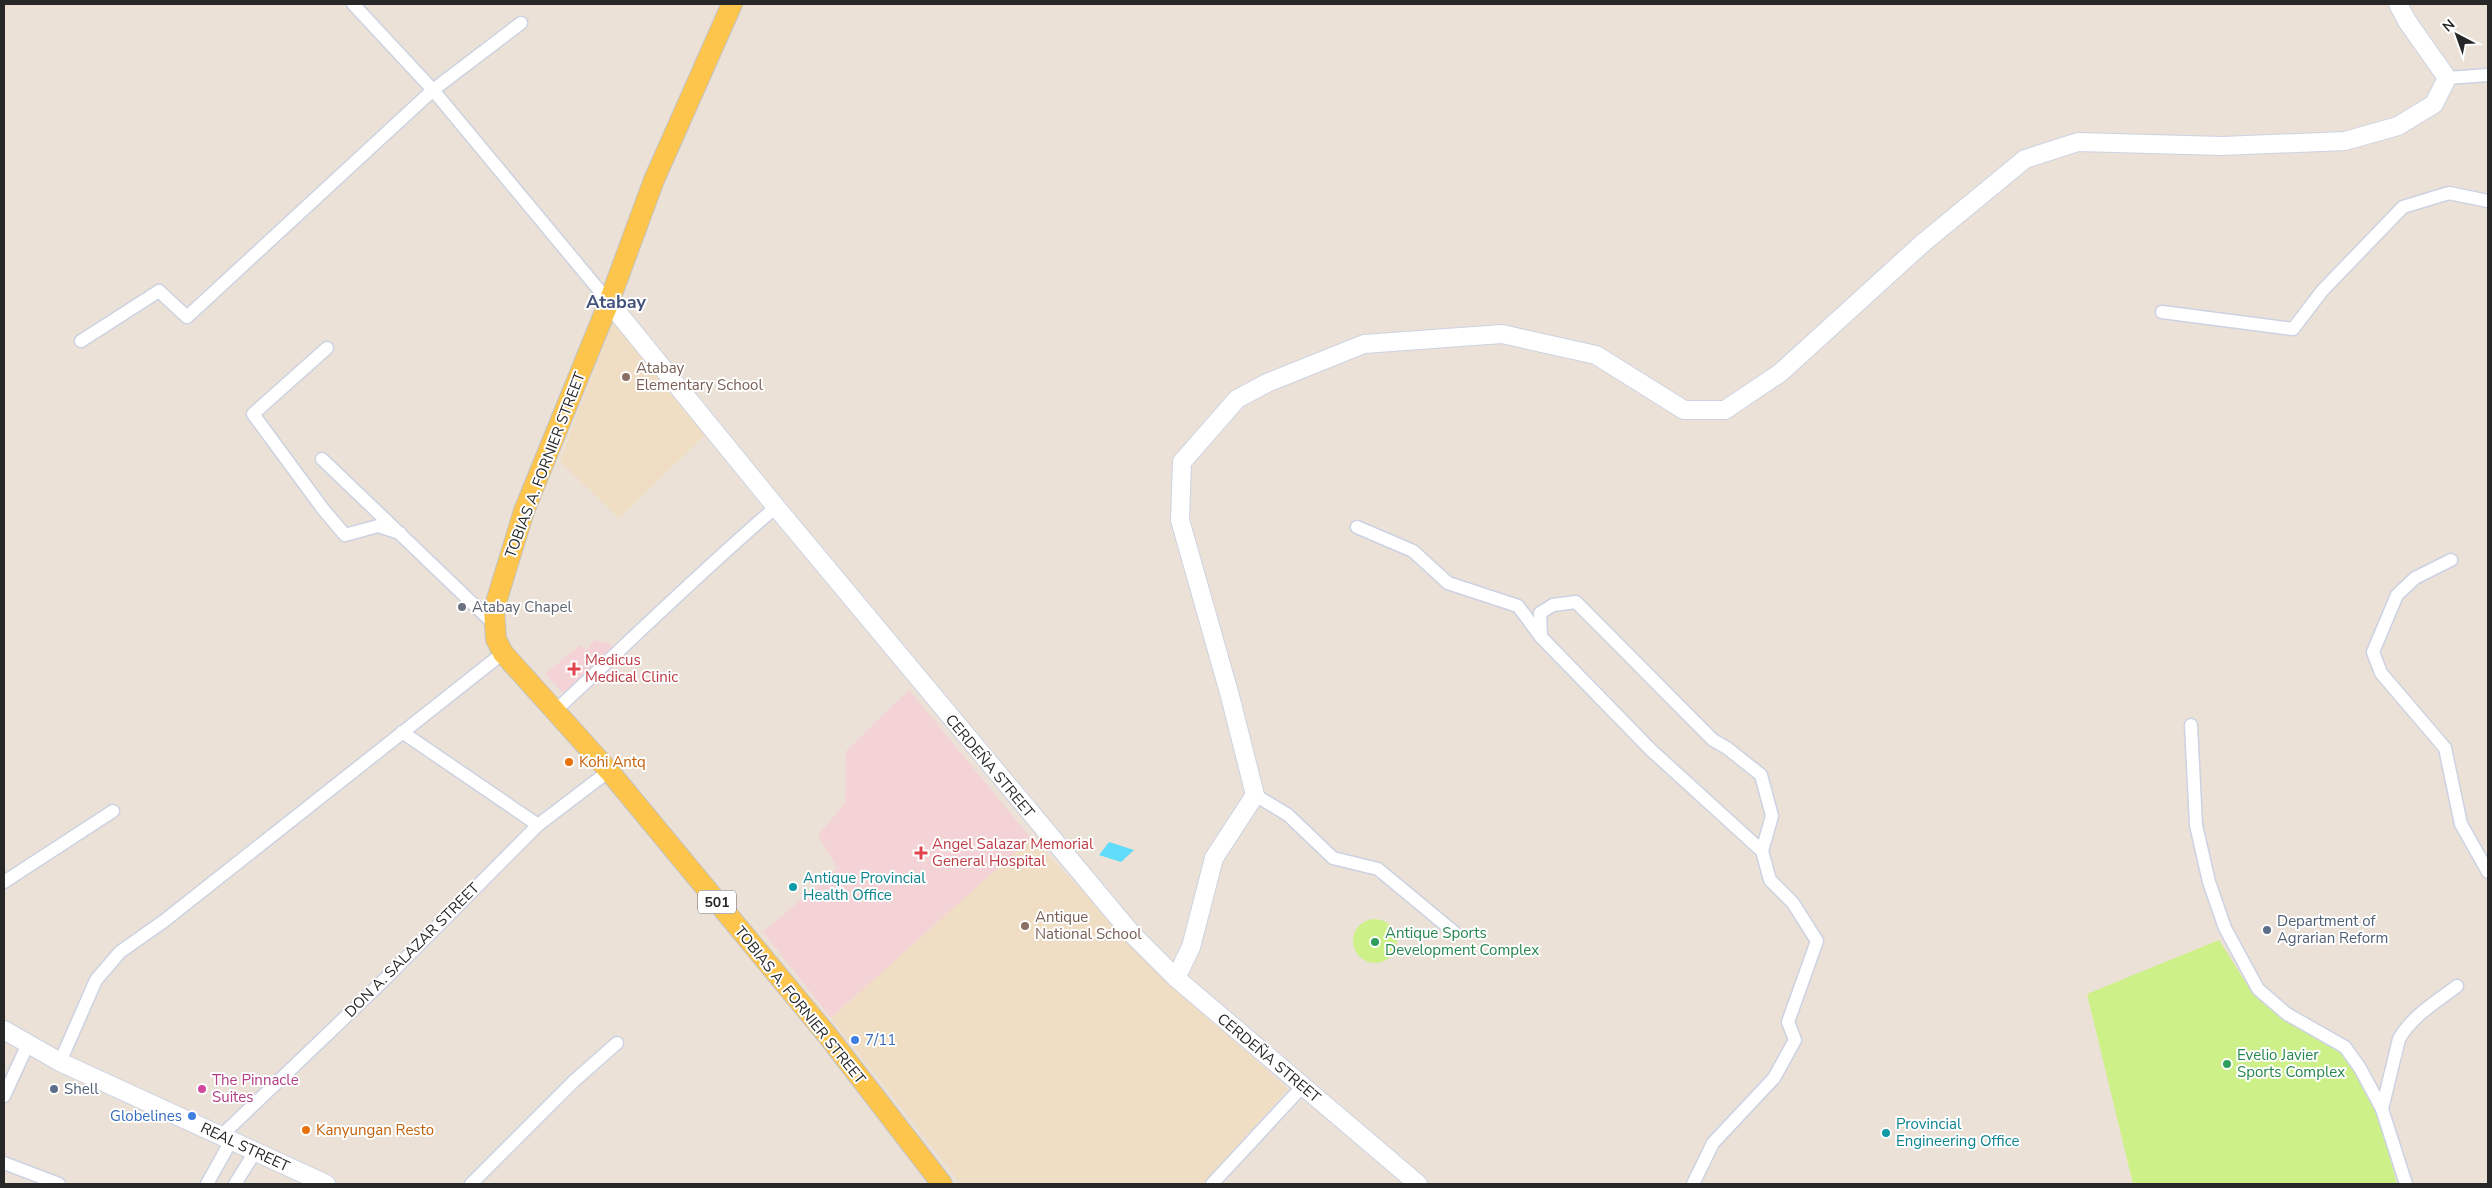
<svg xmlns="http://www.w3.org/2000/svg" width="2492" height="1188" font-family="'Nunito Sans',sans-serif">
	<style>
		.education { fill: #f0dec4 }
		.medical { fill: #f4d3d7 }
		.pitch { fill: #cdf188 }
		.water { fill: #5fdcf9 }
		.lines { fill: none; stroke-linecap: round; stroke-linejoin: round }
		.minor-casing { stroke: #ccd2e2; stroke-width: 15 }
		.secondary-casing { stroke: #ccd2e2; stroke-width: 20 }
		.primary-casing { stroke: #c3c3c3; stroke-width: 22 }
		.minor { stroke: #fff; stroke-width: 12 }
		.secondary { stroke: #fff; stroke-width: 18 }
		.primary { stroke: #fdc54b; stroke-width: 20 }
		.education-dot { fill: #8d6e63; stroke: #fff; stroke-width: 2 }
		.worship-dot { fill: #6b7280; stroke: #fff; stroke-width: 2 }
		.health-dot { fill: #e0444e; stroke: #fff; stroke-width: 2 }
		.food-dot { fill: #e8710a; stroke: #fff; stroke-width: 2 }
		.culture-dot { fill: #0f9aa8; stroke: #fff; stroke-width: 2 }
		.service-dot { fill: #5c6f8a; stroke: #fff; stroke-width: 2 }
		.leisure-dot { fill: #2e9e5b; stroke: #fff; stroke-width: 2 }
		.shop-dot { fill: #3f7fe0; stroke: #fff; stroke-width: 2 }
		.hotel-dot { fill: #d1479c; stroke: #fff; stroke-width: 2 }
		.labels { text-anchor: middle; stroke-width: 4; stroke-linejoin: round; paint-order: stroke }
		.shield { fill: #fff; stroke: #686868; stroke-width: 1 }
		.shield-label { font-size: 14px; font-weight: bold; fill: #272727 }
		.education-label { font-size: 15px; fill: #785e54; stroke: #fff; text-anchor: start }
		.street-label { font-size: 15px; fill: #272727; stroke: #fff }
		.worship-label { font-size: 15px; fill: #5b616d; stroke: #fff; text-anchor: start }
		.health-label { font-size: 15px; fill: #be3a42; stroke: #fff; text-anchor: start }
		.food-label { font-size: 15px; fill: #c56008; stroke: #fff; text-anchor: start }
		.culture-label { font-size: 15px; fill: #0d838f; stroke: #fff; text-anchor: start }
		.service-label { font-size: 15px; fill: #4e5e75; stroke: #fff; text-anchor: start }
		.leisure-label { font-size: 15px; fill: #27864d; stroke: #fff; text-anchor: start }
		.shop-label { font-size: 15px; fill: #366cbe; stroke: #fff; text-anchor: start }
		.hotel-label { font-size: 15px; fill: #b23c85; stroke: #fff; text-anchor: start }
		.quarter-label { font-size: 18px; font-weight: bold; fill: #44537b; stroke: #fff }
	</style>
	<rect width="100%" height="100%" fill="#ece1d7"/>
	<g class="education">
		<path d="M614,318L705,435L619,518L560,461Z"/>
		<path d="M1031,838L1204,1014L1288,1089L1203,1184H961L831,1018Z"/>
	</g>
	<g class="medical">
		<path d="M595,640L609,643L616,650L566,696L545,674L580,645L594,658L582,645L588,649Z"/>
		<path d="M909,690L1031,838L831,1018L763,932L837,868L818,835L845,803L846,751Z"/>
	</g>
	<g class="pitch">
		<circle cx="1375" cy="941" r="22"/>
		<path d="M2219,940L2253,994L2342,1054L2358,1074L2376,1107L2397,1184H2133L2087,994Z"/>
	</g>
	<path class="water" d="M1109,842L1134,850L1121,862L1099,855Z"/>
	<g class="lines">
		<g class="minor-casing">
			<g id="minor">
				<path d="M353,4L433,90L609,302"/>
				<path d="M2447,78L2488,75"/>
				<path d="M2162,312L2293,329L2322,291L2403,207L2449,193L2488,201"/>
				<path d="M81,341L159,291L187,317L433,90L521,23"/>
				<path d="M327,348L253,414L323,509L345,535L378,526L400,533"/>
				<path d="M322,459L493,623"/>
				<path d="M1357,527L1413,551L1448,583L1518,606L1541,637L1651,750L1762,851L1770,880L1793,903L1817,941L1788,1022L1795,1040L1774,1078L1713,1143L1693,1184"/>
				<path d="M2451,560L2415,578L2397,595L2373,652L2381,673L2445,748L2461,824L2488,872"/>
				<path d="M1541,637L1540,613L1553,605L1576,602L1713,740L1727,748L1761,775L1772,816L1762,851"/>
				<path d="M555,711C629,642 700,572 776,507"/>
				<path d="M2191,725L2196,825L2209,882L2225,928L2258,989L2287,1014L2345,1047L2360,1068L2382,1109L2406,1184"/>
				<path d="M402,732L538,825"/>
				<path d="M1255,795L1288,815L1333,858L1378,869L1454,932"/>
				<path d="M4,882L113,811"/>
				<path d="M60,1062L96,980L120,952L164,921L503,653"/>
				<path d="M4,1096L28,1044"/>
				<path d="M2382,1109L2399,1039C2412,1016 2436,1002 2457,986"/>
				<path d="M221,1136L382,982L538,825L609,771"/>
				<path d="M4,1163L59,1184"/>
				<path d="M207,1184L231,1141"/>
				<path d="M235,1184L255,1152"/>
				<path d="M471,1184L574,1081L617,1043"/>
				<path d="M1212,1184L1303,1086"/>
			</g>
		</g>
		<g class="secondary-casing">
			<g id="secondary">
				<path d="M609,302L776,507L1132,934L1176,978L1418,1184"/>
				<path d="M1176,978L1191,947L1214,858L1255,795L1230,696L1180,520L1182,462L1237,399L1267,383L1364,344L1502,334L1596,355L1684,410H1725L1780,373L1923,243L2025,159L2078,142L2222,146L2345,141L2398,126L2434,104L2447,78L2407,21L2398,4"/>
				<path d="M4,1030L60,1062L326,1184"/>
			</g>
		</g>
		<g class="primary-casing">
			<path id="primary" d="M732,4L654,180L609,302L524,511L494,609L496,639L503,653L609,771L828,1036L942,1184"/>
		</g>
		<use href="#minor" class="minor"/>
		<use href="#secondary" class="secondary"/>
		<use href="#primary" class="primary"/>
	</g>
	<g class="education-dot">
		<circle cx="626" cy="377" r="5"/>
		<circle cx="1025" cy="926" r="5"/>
	</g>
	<circle class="worship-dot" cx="462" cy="607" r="5"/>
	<g class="health-dot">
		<path d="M571.5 661.5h5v5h5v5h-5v5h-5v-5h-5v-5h5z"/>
		<path d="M918.5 845.5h5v5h5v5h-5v5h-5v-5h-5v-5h5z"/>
	</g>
	<g class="food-dot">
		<circle cx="569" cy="762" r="5"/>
		<circle cx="306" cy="1130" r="5"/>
	</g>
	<g class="culture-dot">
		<circle cx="793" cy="887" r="5"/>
		<circle cx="1886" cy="1133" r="5"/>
	</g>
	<g class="service-dot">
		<circle cx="2267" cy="930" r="5"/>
		<circle cx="54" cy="1089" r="5"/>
	</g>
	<g class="leisure-dot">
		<circle cx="1375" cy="942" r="5"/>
		<circle cx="2227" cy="1064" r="5"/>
	</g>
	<g class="shop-dot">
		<circle cx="855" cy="1040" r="5"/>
		<circle cx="192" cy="1116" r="5"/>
	</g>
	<circle class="hotel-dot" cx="202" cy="1089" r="5"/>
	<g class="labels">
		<rect class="shield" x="698" y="890.5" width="38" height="23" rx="4"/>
		<g class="shield-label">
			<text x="717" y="907">501</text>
		</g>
		<g class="education-label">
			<text x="636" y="373">Atabay<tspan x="636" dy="17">Elementary School</tspan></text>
			<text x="1035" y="922">Antique<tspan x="1035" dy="17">National School</tspan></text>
		</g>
		<g class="street-label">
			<text transform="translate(545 465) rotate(-69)" y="5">TOBIAS A. FORNIER STREET</text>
			<text transform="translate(990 766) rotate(50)" y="5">CERDEÑA STREET</text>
			<text transform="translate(412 950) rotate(-45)" y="5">DON A. SALAZAR STREET</text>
			<text transform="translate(800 1005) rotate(51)" y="5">TOBIAS A. FORNIER STREET</text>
			<text transform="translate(1269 1058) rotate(40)" y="5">CERDEÑA STREET</text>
			<text transform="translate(245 1147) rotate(25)" y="5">REAL STREET</text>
		</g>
		<g class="worship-label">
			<text x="472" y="612">Atabay Chapel</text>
		</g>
		<g class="health-label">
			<text x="585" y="665">Medicus<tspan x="585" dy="17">Medical Clinic</tspan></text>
			<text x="932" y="849">Angel Salazar Memorial<tspan x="932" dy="17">General Hospital</tspan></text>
		</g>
		<g class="food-label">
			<text x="579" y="767">Kohi Antq</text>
			<text x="316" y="1135">Kanyungan Resto</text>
		</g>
		<g class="culture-label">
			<text x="803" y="883">Antique Provincial<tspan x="803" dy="17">Health Office</tspan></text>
			<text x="1896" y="1129">Provincial<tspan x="1896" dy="17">Engineering Office</tspan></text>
		</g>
		<g class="service-label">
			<text x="2277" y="926">Department of<tspan x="2277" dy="17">Agrarian Reform</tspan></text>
			<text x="64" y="1094">Shell</text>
		</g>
		<g class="leisure-label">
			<text x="1385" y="938">Antique Sports<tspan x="1385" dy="17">Development Complex</tspan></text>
			<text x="2237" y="1060">Evelio Javier<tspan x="2237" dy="17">Sports Complex</tspan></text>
		</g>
		<g class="shop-label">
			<text x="865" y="1045">7/11</text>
			<text x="182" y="1121" text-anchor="end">Globelines</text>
		</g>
		<g class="hotel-label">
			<text x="212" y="1085">The Pinnacle<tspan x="212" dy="17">Suites</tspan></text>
		</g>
		<g class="quarter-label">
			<text x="616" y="308">Atabay</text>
		</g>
	</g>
	<rect width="2492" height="1188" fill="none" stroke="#272727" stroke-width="10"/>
	<g transform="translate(2457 35) rotate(319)" stroke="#ffffff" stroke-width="4" paint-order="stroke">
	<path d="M0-4L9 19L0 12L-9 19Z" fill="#272727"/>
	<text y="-8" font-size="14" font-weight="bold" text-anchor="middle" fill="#272727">N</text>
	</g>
</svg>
